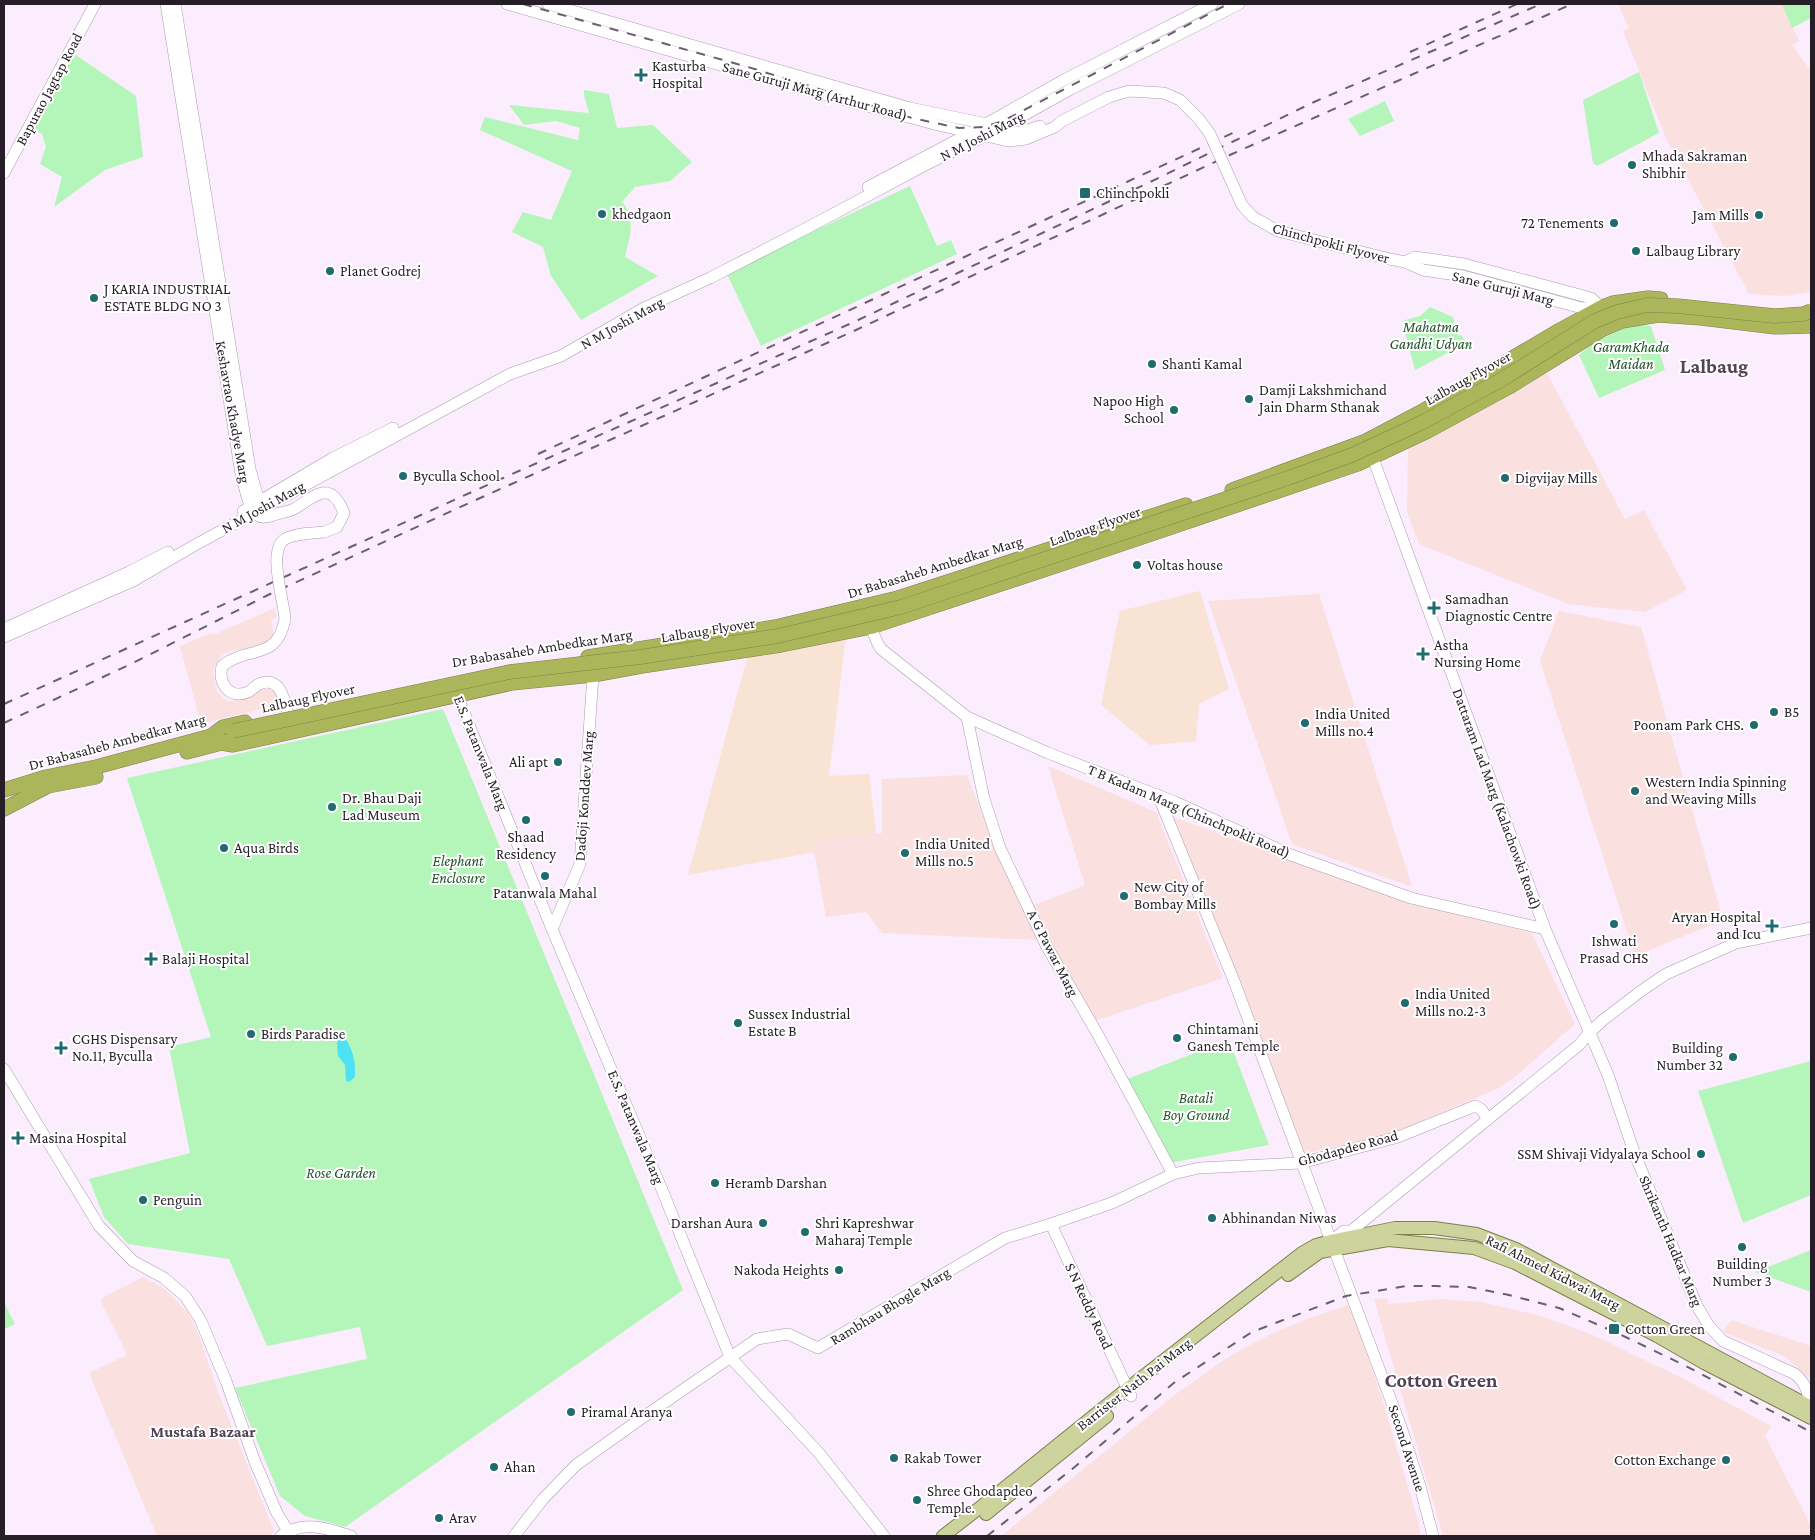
<svg xmlns="http://www.w3.org/2000/svg" width="1815" height="1540" font-family="'Crimson Pro',serif">
	<style>
		.commercial { fill: #f9e3d5 }
		.industrial { fill: #fbe0e0 }
		.green { fill: #b4f6b9 }
		.water { fill: #4de3f5 }
		.lines { fill: none; stroke-linecap: round; stroke-linejoin: round }
		.secondary-casing { stroke: #ac9bb1; stroke-width: 12 }
		.primary-casing { stroke: #7c8148; stroke-width: 14 }
		.highway-casing { stroke: #7c8148; stroke-width: 15 }
		.secondary { stroke: #fff; stroke-width: 11 }
		.primary { stroke: #cdd39c; stroke-width: 12 }
		.highway { stroke: #abb65a; stroke-width: 14 }
		.rail { stroke: #6a606c; stroke-width: 2; stroke-dasharray: 9 9; stroke-linecap: butt }
		.secondary-bridge-casing { stroke: #ac9bb1; stroke-width: 12; stroke-linecap: butt }
		.highway-bridge-casing { stroke: #7c8148; stroke-width: 15; stroke-linecap: butt }
		.secondary-bridge { stroke: #fff; stroke-width: 11 }
		.highway-bridge { stroke: #abb65a; stroke-width: 14 }
		.poi-dot { fill: #1f6b70; stroke: #fff; stroke-width: 2 }
		.labels { text-anchor: middle; stroke-width: 4; stroke-linejoin: round; paint-order: stroke }
		.poi-label { font-size: 15px; fill: #251e27; stroke: #fff; text-anchor: start }
		.street-label { font-size: 15px; fill: #251e27; stroke: #fff }
		.park-label { font-size: 15px; font-style: italic; fill: #1f5427; stroke: #fff }
		.neighbourhood-label { font-size: 16px; font-weight: bold; fill: #514255; stroke: #fff }
		.district-label { font-size: 20px; font-weight: bold; fill: #514255; stroke: #fff }
	</style>
	<rect width="100%" height="100%" fill="#fbecfe"/>
	<g class="commercial">
		<path d="M1200,591L1229,689L1199,704L1196,741L1150,745L1101,705L1120,611Z"/>
		<path d="M846,636L829,776L869,774L877,841L688,875L747,658Z"/>
	</g>
	<g class="industrial">
		<path d="M1618,4H1782L1799,41L1792,45L1811,71V292L1786,296L1749,294L1666,138L1623,31L1629,28Z"/>
		<path d="M1547,373L1625,519L1644,510L1687,590L1645,612L1568,604L1419,544L1407,512L1408,446Z"/>
		<path d="M1319,594L1412,887L1292,844L1208,601Z"/>
		<path d="M275,608L277,617L271,620L274,636L259,646L230,651L221,656L213,670L217,692L227,701H235L253,695L260,689L269,688L278,693L281,704L201,724L180,646L211,633L213,635Z"/>
		<path d="M1559,611L1641,627L1723,920L1635,956L1540,661Z"/>
		<path d="M1048,766L1156,812L1223,978L1094,1021L1050,944L1032,906L1085,885Z"/>
		<path d="M967,775L1002,865L1037,940L882,933L866,912L826,917L812,840L882,833V779Z"/>
		<path d="M1170,816L1409,902L1532,933L1575,1024L1515,1077L1497,1089L1390,1134L1304,1154Z"/>
		<path d="M143,1277L165,1289L189,1314L198,1333L219,1395L274,1531L270,1536H157L89,1373L127,1355L100,1299Z"/>
		<path d="M1387,1298L1388,1304L1441,1299L1481,1302L1541,1316L1593,1335L1684,1379L1771,1426L1765,1436L1811,1526V1536H1443L1374,1299Z"/>
		<path d="M1348,1305L1357,1324L1383,1402L1418,1521L1421,1536H1001L1177,1393L1230,1356L1275,1332L1315,1316Z"/>
		<path d="M1731,1320L1811,1346V1380L1784,1356L1723,1332Z"/>
	</g>
	<g class="green">
		<path d="M1782,4H1811V18L1792,28Z"/>
		<path d="M70,51L136,96L143,157L105,170L54,207L62,177L40,164L46,147L42,134L29,126Z"/>
		<path d="M1639,72L1659,133L1597,166L1593,163L1583,100Z"/>
		<path d="M584,90L609,94L617,128L653,125L692,162L670,181L635,187L622,202C637,217 629,239 625,257L658,276L581,320L551,276L543,247L512,232L523,212L551,220L572,171L480,130L485,117L578,140L580,128L556,121L524,125L509,105L589,113L584,95Z"/>
		<path d="M1385,101L1394,121L1360,136L1348,119Z"/>
		<path d="M910,186L937,246L951,240L957,254L761,346L726,272Z"/>
		<path d="M1430,307L1453,317L1458,336L1461,335L1467,343L1415,370L1402,321L1420,316Z"/>
		<path d="M1633,324L1651,326L1665,370L1599,398L1579,355L1595,342Z"/>
		<path d="M443,709L683,1290L345,1527L305,1516L280,1496L235,1388L367,1359L360,1327L267,1346L229,1259L128,1244L104,1217L89,1179L190,1153L169,1047L211,1037L127,778Z"/>
		<path d="M1229,1040L1269,1145L1169,1163L1122,1081Z"/>
		<path d="M1811,1061V1195L1743,1223L1698,1091Z"/>
		<path d="M1811,1250V1292L1755,1272Z"/>
		<path d="M4,1302L15,1324L4,1329Z"/>
	</g>
	<path class="water" d="M340,1036L344,1037C353,1048 356,1063 355,1077L349,1082L346,1081L345,1065L338,1056L337,1043Z"/>
	<g class="lines">
		<g class="secondary-casing">
			<g id="secondary">
				<path d="M166,4L241,474C245,486 247,505 256,514C261,519 268,517 274,515C282,512 289,512 296,508C317,494 331,480 344,513L337,527L324,532"/>
				<path d="M175,4L250,469L259,501L263,506"/>
				<path d="M507,4L808,90L938,125L1008,141L1026,139L1055,127L1062,121"/>
				<path d="M548,4L910,108L987,124L1013,132H1022L1040,126"/>
				<path d="M4,173L95,4"/>
				<path d="M868,187L972,132L1062,81L1212,4"/>
				<path d="M1390,259L1405,262L1423,270L1463,276L1582,308L1600,307"/>
				<path d="M1405,262L1415,257L1464,264L1591,298L1607,313"/>
				<path d="M1370,450L1545,929L1608,1075L1634,1152L1697,1306L1709,1326L1723,1341L1795,1374C1806,1383 1808,1393 1811,1407"/>
				<path d="M243,511L333,458L393,428"/>
				<path d="M285,619C277,662 248,645 222,666C218,683 229,700 248,692C251,691 254,687 257,685C279,674 284,697 288,713"/>
				<path d="M868,620L877,642L881,649L967,717L1048,753L1175,802L1291,855L1411,898L1545,929"/>
				<path d="M8,627L129,572L168,552"/>
				<path d="M4,637L133,581L195,545L464,399L510,374L561,356L644,308L710,278L805,229L931,162L999,129L1071,89L1239,4"/>
				<path d="M454,688L552,929L665,1197L730,1357L819,1453L884,1536"/>
				<path d="M967,717L984,799L1000,848L1047,947L1097,1033L1173,1174"/>
				<path d="M1158,795L1234,981L1331,1241L1344,1231H1351L1579,1045L1589,1033L1603,1020L1641,991L1666,974L1736,943L1811,928"/>
				<path d="M552,929L580,864L593,675L591,668"/>
				<path d="M4,1069L99,1226L133,1261L164,1278L185,1296L200,1319L226,1381L255,1462L277,1513L291,1536"/>
				<path d="M1051,1224L1131,1396"/>
				<path d="M1334,1249L1401,1427L1420,1486L1433,1536"/>
				<path d="M281,1536C303,1519 328,1529 351,1536"/>
				<path d="M514,1536L543,1499L576,1465L639,1420L757,1339L788,1334L818,1348L1005,1238L1051,1224L1112,1203L1173,1174L1199,1168L1301,1163L1398,1137L1475,1106L1481,1109L1488,1119"/>
			</g>
		</g>
		<g class="primary-casing">
			<g id="primary">
				<path d="M1288,1275L1320,1252L1388,1240L1474,1248L1515,1263L1657,1336L1704,1363L1811,1418"/>
				<path d="M986,1514L1107,1416"/>
				<path d="M943,1536L982,1506L1127,1389L1302,1253L1316,1245L1331,1241L1395,1228H1434L1477,1234L1516,1249L1811,1407"/>
			</g>
		</g>
		<g class="highway-casing">
			<g id="highway">
				<path d="M1232,490L1366,441L1421,412L1560,330L1602,307L1613,303L1648,298L1661,299"/>
				<path d="M588,657L775,627L898,598L1186,505"/>
				<path d="M221,743L233,745L512,683L593,675L642,666L781,645L871,627L1110,548L1358,464L1428,431L1509,387L1603,329L1622,321L1658,315L1701,318L1775,327L1811,326"/>
				<path d="M187,752L229,741"/>
				<path d="M4,790L46,777L96,767L211,736L223,727L245,722"/>
				<path d="M4,809L48,786L96,777"/>
			</g>
		</g>
		<use href="#secondary" class="secondary"/>
		<use href="#primary" class="primary"/>
		<use href="#highway" class="highway"/>
		<g class="rail">
			<path d="M523,4L748,67L912,118L959,128L984,127L1003,121L1228,4"/>
			<path d="M1410,52L1517,4"/>
			<path d="M538,454L1235,132"/>
			<path d="M4,704L474,491L854,322L1148,183L1314,102L1541,4"/>
			<path d="M4,723L131,664L268,595L478,499L856,330L1232,154L1572,4"/>
			<path d="M987,1536L1071,1470L1175,1382L1252,1332L1346,1296L1406,1286H1436L1469,1287L1509,1295L1559,1308L1615,1332L1684,1365L1811,1432"/>
		</g>
		<g class="secondary-bridge-casing">
			<g id="secondary-bridge">
				<path d="M1062,121L1109,97L1129,91L1164,93L1180,100L1199,119L1210,134L1242,205L1253,217L1278,231L1390,259"/>
				<path d="M285,619C284,601 267,550 285,539C296,533 312,533 324,532"/>
			</g>
		</g>
		<g class="highway-bridge-casing">
			<path id="highway-bridge" d="M233,731L509,672L640,657L778,636L901,607L1288,478L1352,455L1421,423L1501,380L1595,321L1617,312L1647,305L1678,306L1775,316L1803,314L1811,311"/>
		</g>
		<use href="#secondary-bridge" class="secondary-bridge"/>
		<use href="#highway-bridge" class="highway-bridge"/>
	</g>
	<g class="poi-dot">
		<path d="M638.5 67.5h5v5h5v5h-5v5h-5v-5h-5v-5h5z"/>
		<circle cx="1632" cy="165" r="5"/>
		<rect x="1079" y="187" width="12" height="12" rx="2.5"/>
		<circle cx="602" cy="214" r="5"/>
		<circle cx="1759" cy="215" r="5"/>
		<circle cx="1614" cy="223" r="5"/>
		<circle cx="1636" cy="251" r="5"/>
		<circle cx="330" cy="271" r="5"/>
		<circle cx="94" cy="298" r="5"/>
		<circle cx="1152" cy="364" r="5"/>
		<circle cx="1249" cy="399" r="5"/>
		<circle cx="1174" cy="410" r="5"/>
		<circle cx="403" cy="476" r="5"/>
		<circle cx="1505" cy="478" r="5"/>
		<circle cx="1137" cy="565" r="5"/>
		<path d="M1431.5 600.5h5v5h5v5h-5v5h-5v-5h-5v-5h5z"/>
		<path d="M1420.5 646.5h5v5h5v5h-5v5h-5v-5h-5v-5h5z"/>
		<circle cx="1774" cy="712" r="5"/>
		<circle cx="1305" cy="723" r="5"/>
		<circle cx="1754" cy="725" r="5"/>
		<circle cx="558" cy="762" r="5"/>
		<circle cx="1635" cy="791" r="5"/>
		<circle cx="332" cy="807" r="5"/>
		<circle cx="526" cy="820" r="5"/>
		<circle cx="224" cy="848" r="5"/>
		<circle cx="905" cy="853" r="5"/>
		<circle cx="545" cy="876" r="5"/>
		<circle cx="1124" cy="896" r="5"/>
		<circle cx="1614" cy="924" r="5"/>
		<path d="M1769.5 918.5h5v5h5v5h-5v5h-5v-5h-5v-5h5z"/>
		<path d="M148.5 951.5h5v5h5v5h-5v5h-5v-5h-5v-5h5z"/>
		<circle cx="1405" cy="1003" r="5"/>
		<circle cx="738" cy="1023" r="5"/>
		<circle cx="251" cy="1034" r="5"/>
		<circle cx="1177" cy="1038" r="5"/>
		<path d="M58.5 1040.5h5v5h5v5h-5v5h-5v-5h-5v-5h5z"/>
		<circle cx="1733" cy="1057" r="5"/>
		<path d="M15.5 1130.5h5v5h5v5h-5v5h-5v-5h-5v-5h5z"/>
		<circle cx="1701" cy="1154" r="5"/>
		<circle cx="715" cy="1183" r="5"/>
		<circle cx="143" cy="1200" r="5"/>
		<circle cx="1212" cy="1218" r="5"/>
		<circle cx="763" cy="1223" r="5"/>
		<circle cx="805" cy="1232" r="5"/>
		<circle cx="1742" cy="1247" r="5"/>
		<circle cx="839" cy="1270" r="5"/>
		<rect x="1608" y="1323" width="12" height="12" rx="2.5"/>
		<circle cx="571" cy="1412" r="5"/>
		<circle cx="894" cy="1458" r="5"/>
		<circle cx="1726" cy="1460" r="5"/>
		<circle cx="494" cy="1467" r="5"/>
		<circle cx="917" cy="1500" r="5"/>
		<circle cx="439" cy="1518" r="5"/>
	</g>
	<g class="labels">
		<g class="poi-label">
			<text x="652" y="71">Kasturba<tspan x="652" dy="17">Hospital</tspan></text>
			<text x="1642" y="161">Mhada Sakraman<tspan x="1642" dy="17">Shibhir</tspan></text>
			<text x="1096" y="198">Chinchpokli</text>
			<text x="612" y="219">khedgaon</text>
			<text x="1749" y="220" text-anchor="end">Jam Mills</text>
			<text x="1604" y="228" text-anchor="end">72 Tenements</text>
			<text x="1646" y="256">Lalbaug Library</text>
			<text x="340" y="276">Planet Godrej</text>
			<text x="104" y="294">J KARIA INDUSTRIAL<tspan x="104" dy="17">ESTATE BLDG NO 3</tspan></text>
			<text x="1162" y="369">Shanti Kamal</text>
			<text x="1259" y="395">Damji Lakshmichand<tspan x="1259" dy="17">Jain Dharm Sthanak</tspan></text>
			<text x="1164" y="406" text-anchor="end">Napoo High<tspan x="1164" dy="17">School</tspan></text>
			<text x="413" y="481">Byculla School</text>
			<text x="1515" y="483">Digvijay Mills</text>
			<text x="1147" y="570">Voltas house</text>
			<text x="1445" y="604">Samadhan<tspan x="1445" dy="17">Diagnostic Centre</tspan></text>
			<text x="1434" y="650">Astha<tspan x="1434" dy="17">Nursing Home</tspan></text>
			<text x="1784" y="717">B5</text>
			<text x="1315" y="719">India United<tspan x="1315" dy="17">Mills no.4</tspan></text>
			<text x="1744" y="730" text-anchor="end">Poonam Park CHS.</text>
			<text x="548" y="767" text-anchor="end">Ali apt</text>
			<text x="1645" y="787">Western India Spinning<tspan x="1645" dy="17">and Weaving Mills</tspan></text>
			<text x="342" y="803">Dr. Bhau Daji<tspan x="342" dy="17">Lad Museum</tspan></text>
			<text x="526" y="842" text-anchor="middle">Shaad<tspan x="526" dy="17">Residency</tspan></text>
			<text x="915" y="849">India United<tspan x="915" dy="17">Mills no.5</tspan></text>
			<text x="234" y="853">Aqua Birds</text>
			<text x="1134" y="892">New City of<tspan x="1134" dy="17">Bombay Mills</tspan></text>
			<text x="545" y="898" text-anchor="middle">Patanwala Mahal</text>
			<text x="1761" y="922" text-anchor="end">Aryan Hospital<tspan x="1761" dy="17">and Icu</tspan></text>
			<text x="1614" y="946" text-anchor="middle">Ishwati<tspan x="1614" dy="17">Prasad CHS</tspan></text>
			<text x="162" y="964">Balaji Hospital</text>
			<text x="1415" y="999">India United<tspan x="1415" dy="17">Mills no.2-3</tspan></text>
			<text x="748" y="1019">Sussex Industrial<tspan x="748" dy="17">Estate B</tspan></text>
			<text x="1187" y="1034">Chintamani<tspan x="1187" dy="17">Ganesh Temple</tspan></text>
			<text x="261" y="1039">Birds Paradise</text>
			<text x="72" y="1044">CGHS Dispensary<tspan x="72" dy="17">No.11, Byculla</tspan></text>
			<text x="1723" y="1053" text-anchor="end">Building<tspan x="1723" dy="17">Number 32</tspan></text>
			<text x="29" y="1143">Masina Hospital</text>
			<text x="1691" y="1159" text-anchor="end">SSM Shivaji Vidyalaya School</text>
			<text x="725" y="1188">Heramb Darshan</text>
			<text x="153" y="1205">Penguin</text>
			<text x="1222" y="1223">Abhinandan Niwas</text>
			<text x="753" y="1228" text-anchor="end">Darshan Aura</text>
			<text x="815" y="1228">Shri Kapreshwar<tspan x="815" dy="17">Maharaj Temple</tspan></text>
			<text x="1742" y="1269" text-anchor="middle">Building<tspan x="1742" dy="17">Number 3</tspan></text>
			<text x="829" y="1275" text-anchor="end">Nakoda Heights</text>
			<text x="1625" y="1334">Cotton Green</text>
			<text x="581" y="1417">Piramal Aranya</text>
			<text x="904" y="1463">Rakab Tower</text>
			<text x="1716" y="1465" text-anchor="end">Cotton Exchange</text>
			<text x="504" y="1472">Ahan</text>
			<text x="927" y="1496">Shree Ghodapdeo<tspan x="927" dy="17">Temple.</tspan></text>
			<text x="449" y="1523">Arav</text>
		</g>
		<g class="street-label">
			<text transform="translate(49 89) rotate(-62)" y="5">Bapurao Jagtap Road</text>
			<text transform="translate(815 91) rotate(15)" y="5">Sane Guruji Marg (Arthur Road)</text>
			<text transform="translate(982 136) rotate(-27)" y="5">N M Joshi Marg</text>
			<text transform="translate(1331 243) rotate(15)" y="5">Chinchpokli Flyover</text>
			<text transform="translate(1503 288) rotate(14)" y="5">Sane Guruji Marg</text>
			<text transform="translate(622 323) rotate(-29)" y="5">N M Joshi Marg</text>
			<text transform="translate(1468 378) rotate(-29)" y="5">Lalbaug Flyover</text>
			<text transform="translate(233 412) rotate(80)" y="5">Keshavrao Khadye Marg</text>
			<text transform="translate(263 507) rotate(-29)" y="5">N M Joshi Marg</text>
			<text transform="translate(1095 526) rotate(-19)" y="5">Lalbaug Flyover</text>
			<text transform="translate(935 567) rotate(-17)" y="5">Dr Babasaheb Ambedkar Marg</text>
			<text transform="translate(708 630) rotate(-9)" y="5">Lalbaug Flyover</text>
			<text transform="translate(542 648) rotate(-9)" y="5">Dr Babasaheb Ambedkar Marg</text>
			<text transform="translate(308 698) rotate(-12)" y="5">Lalbaug Flyover</text>
			<text transform="translate(117 742) rotate(-15)" y="5">Dr Babasaheb Ambedkar Marg</text>
			<text transform="translate(481 753) rotate(68)" y="5">E.S. Patanwala Marg</text>
			<text transform="translate(584 796) rotate(-86)" y="5">Dadoji Konddev Marg</text>
			<text transform="translate(1497 799) rotate(70)" y="5">Dattaram Lad Marg (Kalachowki Road)</text>
			<text transform="translate(1189 811) rotate(23)" y="5">T B Kadam Marg (Chinchpokli Road)</text>
			<text transform="translate(1053 953) rotate(63)" y="5">A G Pawar Marg</text>
			<text transform="translate(636 1127) rotate(67)" y="5">E.S. Patanwala Marg</text>
			<text transform="translate(1348 1148) rotate(-15)" y="5">Ghodapdeo Road</text>
			<text transform="translate(1671 1241) rotate(67)" y="5">Shrikanth Hadkar Marg</text>
			<text transform="translate(1553 1272) rotate(27)" y="5">Rafi Ahmed Kidwai Marg</text>
			<text transform="translate(890 1306) rotate(-31)" y="5">Rambhau Bhogle Marg</text>
			<text transform="translate(1089 1306) rotate(65)" y="5">S N Reddy Road</text>
			<text transform="translate(1134 1384) rotate(-38)" y="5">Barrister Nath Pai Marg</text>
			<text transform="translate(1407 1448) rotate(72)" y="5">Second Avenue</text>
		</g>
		<g class="park-label">
			<text x="1431" y="332">Mahatma<tspan x="1431" dy="17">Gandhi Udyan</tspan></text>
			<text x="1631" y="352">GaramKhada<tspan x="1631" dy="17">Maidan</tspan></text>
			<text x="458" y="866">Elephant<tspan x="458" dy="17">Enclosure</tspan></text>
			<text x="1196" y="1103">Batali<tspan x="1196" dy="17">Boy Ground</tspan></text>
			<text x="341" y="1178">Rose Garden</text>
		</g>
		<g class="neighbourhood-label">
			<text x="203" y="1437">Mustafa Bazaar</text>
		</g>
		<g class="district-label">
			<text x="1714" y="373">Lalbaug</text>
			<text x="1441" y="1387">Cotton Green</text>
		</g>
	</g>
	<rect width="1815" height="1540" fill="none" stroke="#251e27" stroke-width="10"/>
</svg>
